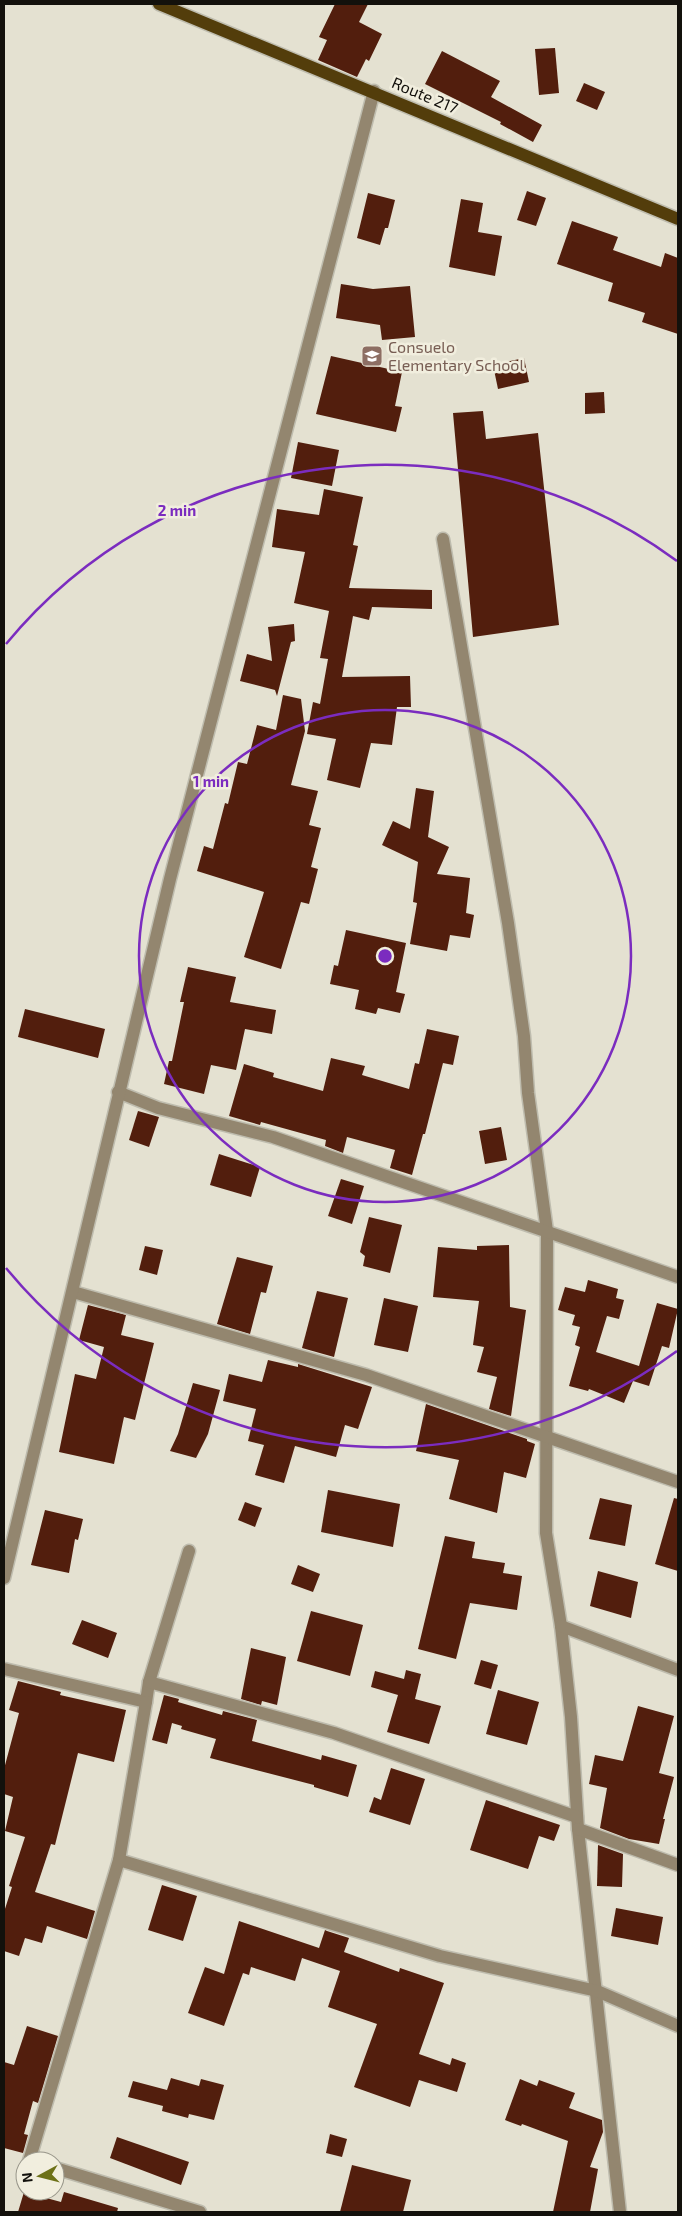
<svg xmlns="http://www.w3.org/2000/svg" width="682" height="2216" font-family="'Exo 2',sans-serif">
	<style>
		.building { fill: #521e0d }
		.lines { fill: none; stroke-linecap: round; stroke-linejoin: round }
		.minor-casing { stroke: #bebcae; stroke-width: 15 }
		.primary-casing { stroke: #bebcae; stroke-width: 15 }
		.minor { stroke: #93866f; stroke-width: 12 }
		.primary { stroke: #533d0b; stroke-width: 12 }
		.ring { fill: none; stroke: #7b2cbf; stroke-width: 2.5 }
		.labels { text-anchor: middle; stroke-width: 5; stroke-linejoin: round; paint-order: stroke }
		.street-label { font-size: 16px; fill: #13110c; stroke: #f1eede }
		.education-label { font-size: 16px; fill: #785e54; stroke: #f1eede; text-anchor: start }
		.centre { fill: #7b2cbf; stroke: #f1eede; stroke-width: 2.5 }
		.ring-label { font-size: 15px; text-anchor: middle; font-weight: bold; fill: #7b2cbf; stroke: #f1eede; stroke-width: 5; stroke-linejoin: round; paint-order: stroke }
	</style>
	<rect width="100%" height="100%" fill="#e4e1d1"/>
	<g class="building">
		<path d="M335,4H368L359,22L382,34L369,61L366,59L357,77L318,60L327,40L319,37Z"/>
		<path d="M555,48L559,93L539,95L535,49Z"/>
		<path d="M442,51L500,81L491,97L542,125L533,142L500,124L501,122L425,84Z"/>
		<path d="M584,83L605,92L597,110L576,101Z"/>
		<path d="M527,191L546,198L536,226L517,220Z"/>
		<path d="M368,193L395,200L388,228H385L380,245L357,238Z"/>
		<path d="M461,199L483,203L478,232L502,236L495,276L449,267Z"/>
		<path d="M572,221L618,237L613,250L661,267L665,253L678,258V334L642,322L645,313L608,301L613,283L557,264Z"/>
		<path d="M341,284L373,289L410,286L415,337L382,340L380,325L336,318Z"/>
		<path d="M331,356L402,372L395,406L402,407L396,432L316,414Z"/>
		<path d="M524,358L529,382L498,389L493,365Z"/>
		<path d="M604,392L605,413L585,414V393Z"/>
		<path d="M483,411L486,439L538,433L559,625L473,637L453,413Z"/>
		<path d="M298,442L339,450L332,486L291,478Z"/>
		<path d="M324,489L363,497L353,545L358,546L349,588L432,590V609L372,607L369,620L353,616L342,677L410,676L411,707H397L392,745L371,743L360,788L327,780L336,739L307,734L313,702L320,704L328,659L320,658L329,611L294,603L305,552L272,547L277,509L319,515Z"/>
		<path d="M294,624L295,641L291,642L277,696L275,690L240,681L247,654L272,661L268,627Z"/>
		<path d="M283,695L301,699L305,731L291,785L318,791L309,825L321,828L311,867L318,869L309,904L301,902L281,969L244,957L264,892L197,871L204,846L213,849L225,803L228,804L238,762L247,764L257,725L276,730Z"/>
		<path d="M416,788L434,791L428,837L449,847L437,874L470,878L466,913L474,915L470,938L450,935L447,951L410,944L417,903L413,902L418,862L382,845L393,821L410,829Z"/>
		<path d="M346,930L406,943L396,992L405,994L400,1013L378,1008L376,1014L355,1009L359,990L330,984L334,965L338,966Z"/>
		<path d="M188,967L236,977L230,1002L276,1010L272,1034L245,1029L236,1070L211,1065L204,1094L164,1084L169,1061H172L184,1002H180Z"/>
		<path d="M25,1009L105,1029L98,1058L18,1037Z"/>
		<path d="M427,1029L459,1036L453,1065L443,1063L425,1134H423L412,1175L390,1168L395,1150L347,1137L343,1153L325,1146L326,1140L261,1122L260,1125L229,1116L244,1064L274,1073L273,1077L323,1091L331,1058L365,1066L362,1075L409,1089L415,1063L419,1064Z"/>
		<path d="M138,1111L159,1117L149,1147L129,1140Z"/>
		<path d="M501,1127L507,1160L485,1164L479,1131Z"/>
		<path d="M219,1154L260,1167L251,1197L210,1185Z"/>
		<path d="M341,1179L364,1186L352,1224L328,1216Z"/>
		<path d="M369,1217L402,1225L390,1273L363,1266L365,1256L360,1252Z"/>
		<path d="M509,1245L510,1307L526,1310L511,1416L489,1409L497,1377L477,1372L484,1347L473,1345L479,1301L433,1297L438,1247L477,1250V1246Z"/>
		<path d="M145,1246L163,1250L157,1275L139,1270Z"/>
		<path d="M237,1257L273,1266L266,1293L261,1292L250,1334L217,1324Z"/>
		<path d="M588,1280L618,1289L616,1298L624,1300L619,1319L607,1316L596,1352L639,1366L657,1303L678,1309L669,1348L662,1346L649,1386L633,1381L624,1403L589,1389L588,1391L569,1386L580,1347L575,1345L580,1327L572,1325L575,1315L558,1310L565,1287L585,1292Z"/>
		<path d="M317,1291L348,1298L334,1357L302,1348Z"/>
		<path d="M384,1298L418,1306L408,1352L374,1345Z"/>
		<path d="M88,1305L126,1315L121,1335L154,1343L135,1420L124,1417L114,1464L59,1452L75,1374L96,1379L104,1347L79,1340Z"/>
		<path d="M268,1360L298,1367V1364L372,1387L358,1429L345,1425L336,1457L295,1446L284,1483L255,1475L264,1445L248,1441L256,1409L223,1401L229,1374L262,1382Z"/>
		<path d="M193,1383L220,1390L208,1434L196,1458L170,1451L178,1434Z"/>
		<path d="M426,1404L527,1439V1441L535,1444L526,1478L504,1472L497,1513L449,1499L459,1460L416,1451Z"/>
		<path d="M328,1490L400,1504L393,1547L321,1532Z"/>
		<path d="M600,1498L632,1505L625,1546L589,1539Z"/>
		<path d="M674,1498L678,1499V1571L655,1564Z"/>
		<path d="M245,1502L262,1508L255,1527L238,1520Z"/>
		<path d="M45,1510L83,1519L78,1540L75,1539L69,1573L31,1565Z"/>
		<path d="M445,1536L475,1542L472,1558L505,1563L503,1573L522,1576L517,1610L470,1603L456,1659L418,1649Z"/>
		<path d="M298,1565L320,1574L313,1592L291,1584Z"/>
		<path d="M598,1571L638,1582L631,1618L590,1606Z"/>
		<path d="M311,1611L363,1625L350,1676L297,1661Z"/>
		<path d="M82,1620L117,1633L108,1658L72,1644Z"/>
		<path d="M251,1648L286,1657L277,1705L262,1701L261,1705L241,1699Z"/>
		<path d="M481,1660L498,1665L491,1689L474,1684Z"/>
		<path d="M406,1670L421,1674L415,1699L441,1706L429,1744L387,1732L398,1695L371,1687L375,1671L404,1679Z"/>
		<path d="M18,1681L61,1692L60,1695L126,1710L114,1762L78,1753L55,1845L51,1844L35,1892L95,1911L87,1939L47,1926L42,1943L25,1938L19,1956L4,1951V1912L12,1887L9,1886L25,1837L5,1831L13,1797L4,1794V1769L19,1713L9,1710Z"/>
		<path d="M498,1690L539,1702L527,1745L486,1734Z"/>
		<path d="M164,1695L179,1699L178,1702L222,1715L223,1711L257,1720L252,1741L321,1760L322,1755L357,1765L348,1797L314,1787V1785L210,1758L216,1739L181,1729L182,1726L172,1723L167,1744L152,1740Z"/>
		<path d="M638,1706L674,1716L659,1773L674,1777L663,1819H665L659,1844L629,1839L600,1828L607,1788L589,1784L595,1755L623,1761Z"/>
		<path d="M391,1768L425,1779L410,1825L369,1812L374,1797L381,1800Z"/>
		<path d="M486,1800L560,1825L554,1841L539,1836L528,1869L470,1850Z"/>
		<path d="M598,1845L623,1854L622,1887L597,1886Z"/>
		<path d="M162,1885L197,1896L183,1941L148,1930Z"/>
		<path d="M616,1908L663,1917L658,1945L611,1936Z"/>
		<path d="M239,1921L319,1948L325,1930L327,1931L349,1938L344,1952L399,1972L400,1968L444,1983L419,2054L450,2065L452,2058L466,2063L457,2092L419,2080L410,2107L354,2087L377,2024L328,2007L340,1971L302,1958L295,1981L251,1967L249,1975L243,1973L224,2026L188,2013L205,1967L224,1974Z"/>
		<path d="M27,2026L58,2036L38,2103L33,2101L24,2134L28,2135L23,2153L4,2148V2062L14,2065Z"/>
		<path d="M171,2078L199,2086L201,2079L224,2085L214,2120L189,2114L188,2118L162,2111L163,2106L128,2097L133,2081L167,2090Z"/>
		<path d="M520,2079L537,2086L539,2080L575,2093L569,2108L602,2120L603,2132L590,2167L598,2169L590,2212H553L568,2141L522,2124L521,2126L505,2120Z"/>
		<path d="M330,2134L347,2139L342,2157L326,2153Z"/>
		<path d="M117,2137L189,2162L181,2185L110,2158Z"/>
		<path d="M352,2165L411,2180L403,2212H340Z"/>
		<path d="M24,2192L61,2202L64,2192L118,2208L117,2212H18Z"/>
	</g>
	<g class="lines">
		<g class="minor-casing">
			<g id="minor">
				<path d="M443,539L508,923L524,1036L528,1093L547,1231L546,1533L561,1626L571,1717L578,1829L620,2212"/>
				<path d="M118,1092L158,1108L273,1137L678,1277"/>
				<path d="M73,1292L366,1375L678,1482"/>
				<path d="M4,1578L170,879L374,91"/>
				<path d="M561,1626L678,1670"/>
				<path d="M4,1669L146,1702L149,1682L189,1551"/>
				<path d="M149,1682L334,1733L577,1817"/>
				<path d="M578,1829L678,1865"/>
				<path d="M119,1860L440,1956L597,1991L678,2026"/>
				<path d="M29,2161L119,1860L146,1702"/>
				<path d="M55,2168L200,2212"/>
			</g>
		</g>
		<g class="primary-casing">
			<path id="primary" d="M159,4L678,219"/>
		</g>
		<use href="#minor" class="minor"/>
		<use href="#primary" class="primary"/>
	</g>
	<g class="ring">
		<circle cx="385" cy="956" r="246"/>
		<path d="M677 1351A491 491 0 0 1 6 1268M6 644A491 491 0 0 1 677 561"/>
	</g>
	<defs>
		<g id="school-square" transform="scale(1.125)"><rect x="-9" y="-9" width="18" height="18" rx="4" fill="#8d6e63" stroke="#f1eede"/><path d="M0-5L7-2L0 1L-7-2ZM-4 1L0 2.5L4 1V4Q0 6-4 4Z" fill="#fff"/></g>
	</defs>
	<g fill-rule="evenodd">
		<use href="#school-square" x="372" y="356"/>
	</g>
	<g class="labels">
		<g class="street-label">
			<text transform="translate(425 95) rotate(23)" y="6">Route 217</text>
		</g>
		<g class="education-label">
			<text x="388" y="353">Consuelo<tspan x="388" dy="18">Elementary School</tspan></text>
		</g>
	</g>
	<circle cx="385" cy="956" r="8" class="centre"/>
	<g class="ring-label">
		<text x="177" y="516">2 min</text>
		<text x="211" y="787">1 min</text>
	</g>
	<rect width="682" height="2216" fill="none" stroke="#13110c" stroke-width="10"/>
	<g transform="translate(40 2176) rotate(263)"><circle r="24" fill="#f1eede" stroke="#98968a"/>
	<path d="M0-4L9 19L0 12L-9 19Z" fill="#6d7117"/>
	<text y="-8" font-size="14" font-weight="bold" text-anchor="middle" fill="#13110c">N</text>
	</g>
</svg>
